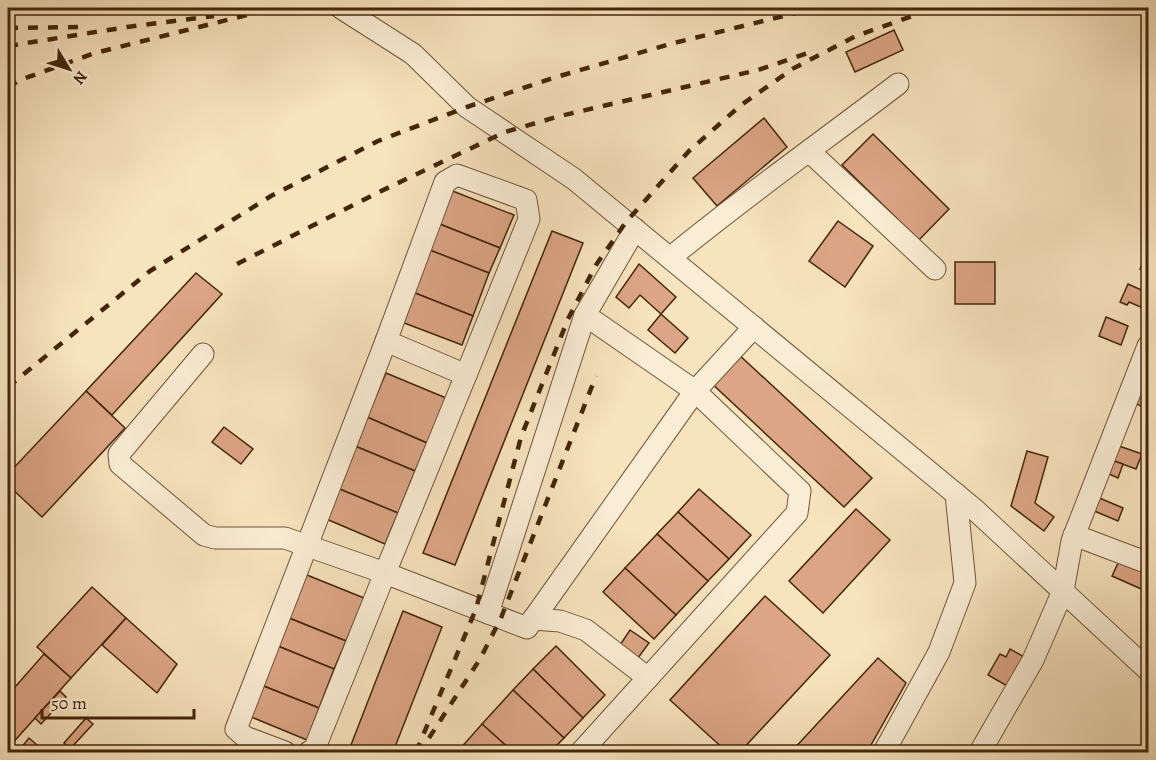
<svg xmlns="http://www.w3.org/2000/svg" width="1156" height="760" font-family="Alegreya,serif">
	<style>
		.building { fill: #dca585; stroke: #432609; stroke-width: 1.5 }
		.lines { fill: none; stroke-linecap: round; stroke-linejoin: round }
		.minor-casing { stroke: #705536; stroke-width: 23 }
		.minor { stroke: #faedd5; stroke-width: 21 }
		.rail { stroke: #432609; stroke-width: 4.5; stroke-dasharray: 10 10; stroke-linecap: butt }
	</style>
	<rect width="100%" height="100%" fill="#f7e3be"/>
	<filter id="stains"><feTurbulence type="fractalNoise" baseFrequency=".00333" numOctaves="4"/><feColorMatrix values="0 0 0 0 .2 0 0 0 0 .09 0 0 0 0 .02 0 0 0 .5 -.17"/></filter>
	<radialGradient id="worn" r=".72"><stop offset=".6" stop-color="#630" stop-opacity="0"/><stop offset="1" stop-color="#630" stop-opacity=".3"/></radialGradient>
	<g class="building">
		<path d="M894,30L903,50L855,72L846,52Z"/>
		<path d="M764,118L787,147L717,206L693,178Z"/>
		<path d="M873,134L949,209L919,240L842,165Z"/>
		<path d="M450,190L514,215L500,248L437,223Z"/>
		<path d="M838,221L873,246L845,287L809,261Z"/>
		<path d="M437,223L500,248L489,273L427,249Z"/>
		<path d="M552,231L583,243L455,565L423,553Z"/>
		<path d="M427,249L489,273L473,316L410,291Z"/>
		<path d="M1146,255L1148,256V272L1140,269Z"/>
		<rect x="955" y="262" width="40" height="42"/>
		<path d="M639,264L676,297L661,314L640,295L629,308L616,297Z"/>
		<path d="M196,273L222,294L112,415L86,391Z"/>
		<path d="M1128,284L1148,293L1143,308L1129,302L1127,305L1120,302Z"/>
		<path d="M410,291L473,316L462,345L399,321Z"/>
		<path d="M661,314L688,338L675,353L648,330Z"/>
		<path d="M1106,317L1128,326L1121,345L1099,336Z"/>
		<path d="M736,352L872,478L844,507L709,381Z"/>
		<path d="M386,373L446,398L427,443L367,417Z"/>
		<path d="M1143,385L1148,388V410L1135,403Z"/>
		<path d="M86,391L125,428L42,517L8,485V474Z"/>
		<path d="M367,417L427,443L415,471L355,446Z"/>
		<path d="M224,427L253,449L241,464L212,442Z"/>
		<path d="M355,446L415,471L398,513L337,488Z"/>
		<path d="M1119,446L1142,454L1136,469L1114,461Z"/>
		<path d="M1027,451L1048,457L1035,503L1054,517L1044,531L1011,506Z"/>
		<path d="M1114,461L1123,464L1118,478L1109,474Z"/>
		<path d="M337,488L398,513L385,544L324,518Z"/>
		<path d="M699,489L751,535L729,559L678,512Z"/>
		<path d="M1097,497L1123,508L1118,521L1092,510Z"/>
		<path d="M856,509L890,540L823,613L789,581Z"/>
		<path d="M678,512L729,559L708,581L657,534Z"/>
		<path d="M657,534L708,581L676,615L625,568Z"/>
		<path d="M1119,561L1148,574V592L1112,576Z"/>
		<path d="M625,568L676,615L654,639L603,592Z"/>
		<path d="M302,573L364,598L346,641L284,616Z"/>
		<path d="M92,587L126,618L71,678L37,647Z"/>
		<path d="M765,596L830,655L740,752H727L670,700Z"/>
		<path d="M403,611L442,627L393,752H355L349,750Z"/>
		<path d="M284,616L346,641L334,669L273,644Z"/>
		<path d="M126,618L177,664L157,693L102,645Z"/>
		<path d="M630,630L649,643L638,658L620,645Z"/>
		<path d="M273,644L334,669L319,708L256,683Z"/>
		<path d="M556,646L605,695L583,718L533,669Z"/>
		<path d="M1010,649L1026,658L1009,687L988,675L1000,654L1006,657Z"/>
		<path d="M44,654L71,678L9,747L8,695Z"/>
		<path d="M878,658L906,683L867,752H791Z"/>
		<path d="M533,669L583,718L564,738L513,690Z"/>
		<path d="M256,683L319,708L307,740L244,714Z"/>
		<path d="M513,690L564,738L550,752H513L482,724Z"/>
		<path d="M60,691L66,697L41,724L35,718Z"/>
		<path d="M86,718L93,724L70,749L64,743Z"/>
		<path d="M482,724L513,752H462L459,750Z"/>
		<path d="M29,738L44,751L42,752H24L20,749Z"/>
	</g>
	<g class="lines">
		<g class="minor-casing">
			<g id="minor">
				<path d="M341,8L413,54L467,107L574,179L973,508L1148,670"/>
				<path d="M810,152L935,269"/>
				<path d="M670,258C744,197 822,142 898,84"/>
				<path d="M203,354L119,454L120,464L204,535L215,538H285L385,573L466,375L386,341"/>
				<path d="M1074,535L1148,563"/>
				<path d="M488,613L585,315L635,229"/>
				<path d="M533,619L560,621L586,630L648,678"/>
				<path d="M285,752L245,737L236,729L386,341L445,182L457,175L526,200L529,219L466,375"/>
				<path d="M309,752L314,750L385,573L527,628L695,391L585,315"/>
				<path d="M581,752L797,513L800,491L695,391L754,327"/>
				<path d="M884,752L939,652L965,583L956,494"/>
				<path d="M980,752L1033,660L1063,591L1072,541L1148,346"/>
			</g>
		</g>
		<use href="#minor" class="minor"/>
		<g class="rail">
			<path d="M8,28L82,27"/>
			<path d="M8,46L127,27L214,16"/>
			<path d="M8,87L20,80L95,53L275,8"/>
			<path d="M237,264L377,193L505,132L560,116L758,70L814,51"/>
			<path d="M8,387L150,271L271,196L378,141L467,107L553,78L670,44L816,8"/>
			<path d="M429,738L480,659L501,618L596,376"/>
			<path d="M416,752L476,609L521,437L568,319L596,265L626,222L689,151L741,105L794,68L856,36L935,8"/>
		</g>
	</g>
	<rect width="1156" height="760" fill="none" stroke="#f7e3be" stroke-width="30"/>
	<rect x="9" y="9" width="1138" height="742" fill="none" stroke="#432609" stroke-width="3"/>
	<rect x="15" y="15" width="1126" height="730" fill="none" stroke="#432609" stroke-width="1.5"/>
	<g transform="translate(69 69) rotate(128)" stroke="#faedd5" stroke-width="4.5" paint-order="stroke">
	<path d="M0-4.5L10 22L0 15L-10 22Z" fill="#432609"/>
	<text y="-9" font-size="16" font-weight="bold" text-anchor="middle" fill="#432609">N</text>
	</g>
	<path d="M42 709v9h152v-9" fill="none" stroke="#432609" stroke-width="3"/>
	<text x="51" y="709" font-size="18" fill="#432609" stroke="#faedd5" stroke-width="4.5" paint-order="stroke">50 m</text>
	<rect width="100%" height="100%" filter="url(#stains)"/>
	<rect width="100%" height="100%" fill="url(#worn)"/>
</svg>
